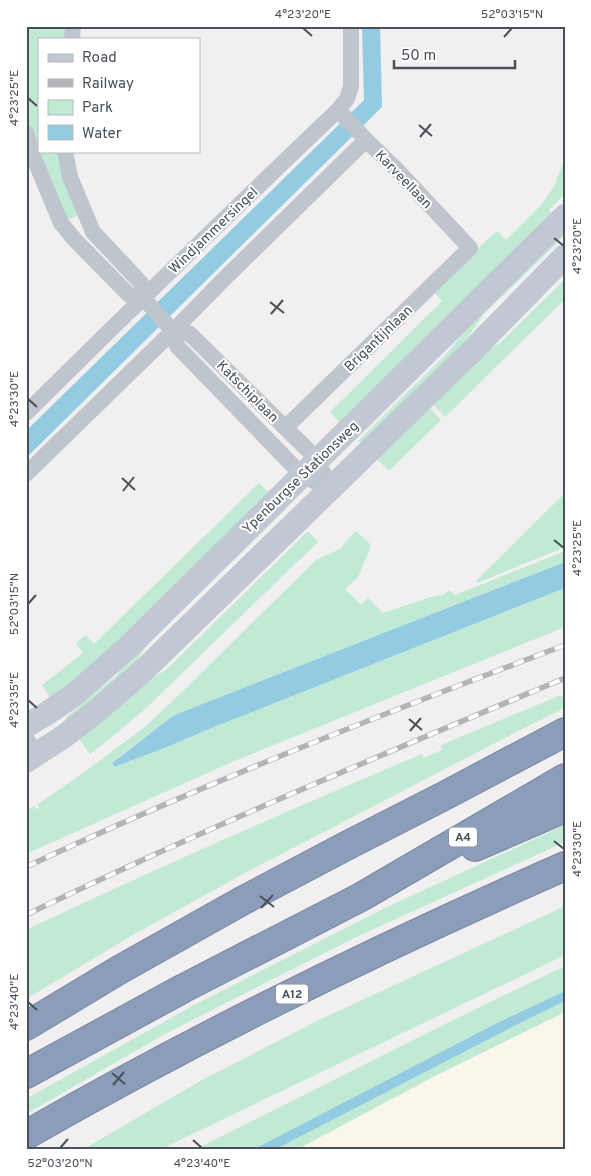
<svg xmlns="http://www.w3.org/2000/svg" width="591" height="1176" font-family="Overpass,sans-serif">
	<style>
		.commercial { fill: #faf7ea }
		.green { fill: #c1ead5 }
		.water { fill: #93cbe3 }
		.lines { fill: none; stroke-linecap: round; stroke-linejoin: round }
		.highway-casing { stroke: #7788a4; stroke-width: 30 }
		.street { stroke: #bfc5cc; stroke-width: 16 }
		.secondary { stroke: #c1c8d4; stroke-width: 24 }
		.highway { stroke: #8b9db9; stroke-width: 28 }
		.rail-casing { stroke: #b2b4b8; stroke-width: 5.5 }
		.rail { stroke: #fff; stroke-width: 4; stroke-dasharray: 11; stroke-linecap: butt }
		.ticks { fill: none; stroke: #49505a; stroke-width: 2 }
		.labels { text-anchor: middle; stroke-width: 4; stroke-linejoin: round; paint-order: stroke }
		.shield { fill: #fff; stroke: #80848c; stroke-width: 1 }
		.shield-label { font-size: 12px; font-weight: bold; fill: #49505a }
		.street-label { font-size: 14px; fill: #49505a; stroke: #fff }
		.neatline { fill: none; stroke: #49505a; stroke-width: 2 }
		.ticks-label { font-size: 12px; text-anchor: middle; fill: #49505a }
	</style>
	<rect width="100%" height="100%" fill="#f1efef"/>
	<path class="commercial" d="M565,1012V1150H296L433,1077Z"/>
	<g class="green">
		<path d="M26,26H68L67,39H39V151H61L81,213L65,222L35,149L26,114Z"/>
		<path d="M565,159V194L549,210L551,214L341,424L330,412L442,301L433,291L490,237L497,231L506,240L542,204L554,186Z"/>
		<path d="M565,227V235L484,314L456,353L363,445L358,441L447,353L460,337L469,323Z"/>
		<path d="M565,279V299L445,417L433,404L470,362L500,343Z"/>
		<path d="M426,404L441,420L389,471L374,456Z"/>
		<path d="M259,483L270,494L108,652L51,699L42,685L83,653L76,643L86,635L94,644Z"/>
		<path d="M565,493V547L477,583L476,581Z"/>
		<path d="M281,505L286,509L149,643L130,669L68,723L65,718L116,676L144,640Z"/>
		<path d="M308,531L318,542L144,710L112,737L90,754L77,736L133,691L167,669Z"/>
		<path d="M356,531L370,544V548L358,577L345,589L361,605L368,598L383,613L431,597L443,595L449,590L455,595L565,551V562L177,714L170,718L112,762V765L114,767L167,747L209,729L565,588V627L232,762L26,854V810L34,806L36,809L39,808L38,804L79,776L146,726L182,692L316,560L342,548L345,542Z"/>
		<path d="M561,695L563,699L565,698V708L524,728L245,873L138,932L26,999V930C157,868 289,810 422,754L423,758L442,750L441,745Z"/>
		<path d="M565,825V842L354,938L163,1035L26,1114V1099L194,1005L385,908Z"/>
		<path d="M565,906V955L159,1150H82L202,1080L319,1020Z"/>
		<path d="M565,966V991L497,1023L252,1150H194L445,1024Z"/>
		<path d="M565,1001V1012L433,1077L296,1150H281L279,1147L520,1023Z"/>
	</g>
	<g class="water">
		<path d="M362,26H380L382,107L26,458V431L364,100Z"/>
		<path d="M565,562V588L209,729L167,747L114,767L112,763L170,718L177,714Z"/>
		<path d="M565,991V1001L520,1023L274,1150H252L497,1023Z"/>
	</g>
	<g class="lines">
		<g class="highway-casing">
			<g id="highway">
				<path d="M475,847L565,808"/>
				<path d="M26,1026L119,970L242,901L348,845L444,796L565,732"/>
				<path d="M26,1074L184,988L361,897L565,778"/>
				<path d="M26,1135C200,1035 381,947 565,866"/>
			</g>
		</g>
		<g class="street">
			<path d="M72,39L73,26"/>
			<path d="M26,133L33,156L61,223L75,240L129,295L144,299"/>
			<path d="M65,151L70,177L93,232L141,283L144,299L173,331L177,346L302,475L330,489"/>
			<path d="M173,331L190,334L318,460L330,489"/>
			<path d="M26,413C129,311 233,210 338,110L347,99L351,86V26"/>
			<path d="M286,427L470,248L396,169L366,140L338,110"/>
			<path d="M26,474L173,331L224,279L366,140"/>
			<path d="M26,738L36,754"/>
		</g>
		<g class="secondary">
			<path d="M26,726L46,714L74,695L125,650L565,216"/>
			<path d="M26,761C38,753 51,745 63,737C91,717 118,693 144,670L471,352L565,256"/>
		</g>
		<use href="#highway" class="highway"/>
		<g class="rail-casing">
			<g id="rail">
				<path d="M26,867C202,784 383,714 565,645"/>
				<path d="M26,915C203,829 384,754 565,678"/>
			</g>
		</g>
		<use href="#rail" class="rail"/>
	</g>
	<path class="ticks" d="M303,28L312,36M504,37L512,28M28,98L37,106M419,125L432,136M420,137L431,124M554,238L564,246M270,302L284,313M271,314L283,300M28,399L37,407M122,478L135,490M123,491L134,477M554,540L564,548M28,604L36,595M28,700L37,708M409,719L422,730M410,731L421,718M554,841L564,849M260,896L274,907M261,908L273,895M28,1002L37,1010M112,1073L125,1084M113,1085L124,1072M193,1140L202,1148M60,1148L68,1139"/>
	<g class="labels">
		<g class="shield">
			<rect x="449" y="827.5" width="28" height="19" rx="4"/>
			<rect x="276" y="984.5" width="32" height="19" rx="4"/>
		</g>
		<g class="shield-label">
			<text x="463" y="841">A4</text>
			<text x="292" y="998">A12</text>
		</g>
		<g class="street-label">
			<text transform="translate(404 179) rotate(46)" y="5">Karveellaan</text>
			<text transform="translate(213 230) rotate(-44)" y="5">Windjammersingel</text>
			<text transform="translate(378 338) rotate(-44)" y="5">Brigantijnlaan</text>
			<text transform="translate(248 391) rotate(45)" y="5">Katschiplaan</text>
			<text transform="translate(300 477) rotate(-44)" y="5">Ypenburgse Stationsweg</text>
		</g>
	</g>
	<rect width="591" height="1176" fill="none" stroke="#ffffff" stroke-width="55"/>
	<rect x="38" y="38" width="162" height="115" fill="#ffffff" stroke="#b6b9bd"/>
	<rect x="48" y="54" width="25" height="8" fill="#c1c8d4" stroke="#b6b9bd"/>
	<text x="82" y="62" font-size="15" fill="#49505a">Road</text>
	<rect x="48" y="79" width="25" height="8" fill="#b2b4b8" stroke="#b6b9bd"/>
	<text x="82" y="88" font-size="15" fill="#49505a">Railway</text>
	<rect x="48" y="100" width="25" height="15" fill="#c1ead5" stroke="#b6b9bd"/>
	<text x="82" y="112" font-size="15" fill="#49505a">Park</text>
	<rect x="48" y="125" width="25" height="15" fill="#93cbe3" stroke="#b6b9bd"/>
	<text x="82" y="138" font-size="15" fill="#49505a">Water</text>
	<path d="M394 60v8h121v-8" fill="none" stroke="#49505a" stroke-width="2.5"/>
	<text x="401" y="60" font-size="15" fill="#49505a" stroke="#ffffff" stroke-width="4" paint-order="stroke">50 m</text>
	<rect x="28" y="28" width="536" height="1120" class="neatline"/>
	<g class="ticks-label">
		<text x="303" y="18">4°23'20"E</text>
		<text x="512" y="18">52°03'15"N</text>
		<text transform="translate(14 98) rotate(-90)" y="4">4°23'25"E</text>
		<text transform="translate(577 246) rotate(-90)" y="4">4°23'20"E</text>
		<text transform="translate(14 399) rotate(-90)" y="4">4°23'30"E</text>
		<text transform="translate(577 548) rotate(-90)" y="4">4°23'25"E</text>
		<text transform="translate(14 604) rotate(-90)" y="4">52°03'15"N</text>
		<text transform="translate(14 700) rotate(-90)" y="4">4°23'35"E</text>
		<text transform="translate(577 849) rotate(-90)" y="4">4°23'30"E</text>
		<text transform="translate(14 1002) rotate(-90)" y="4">4°23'40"E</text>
		<text x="60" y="1167">52°03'20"N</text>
		<text x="202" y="1167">4°23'40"E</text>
	</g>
</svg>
